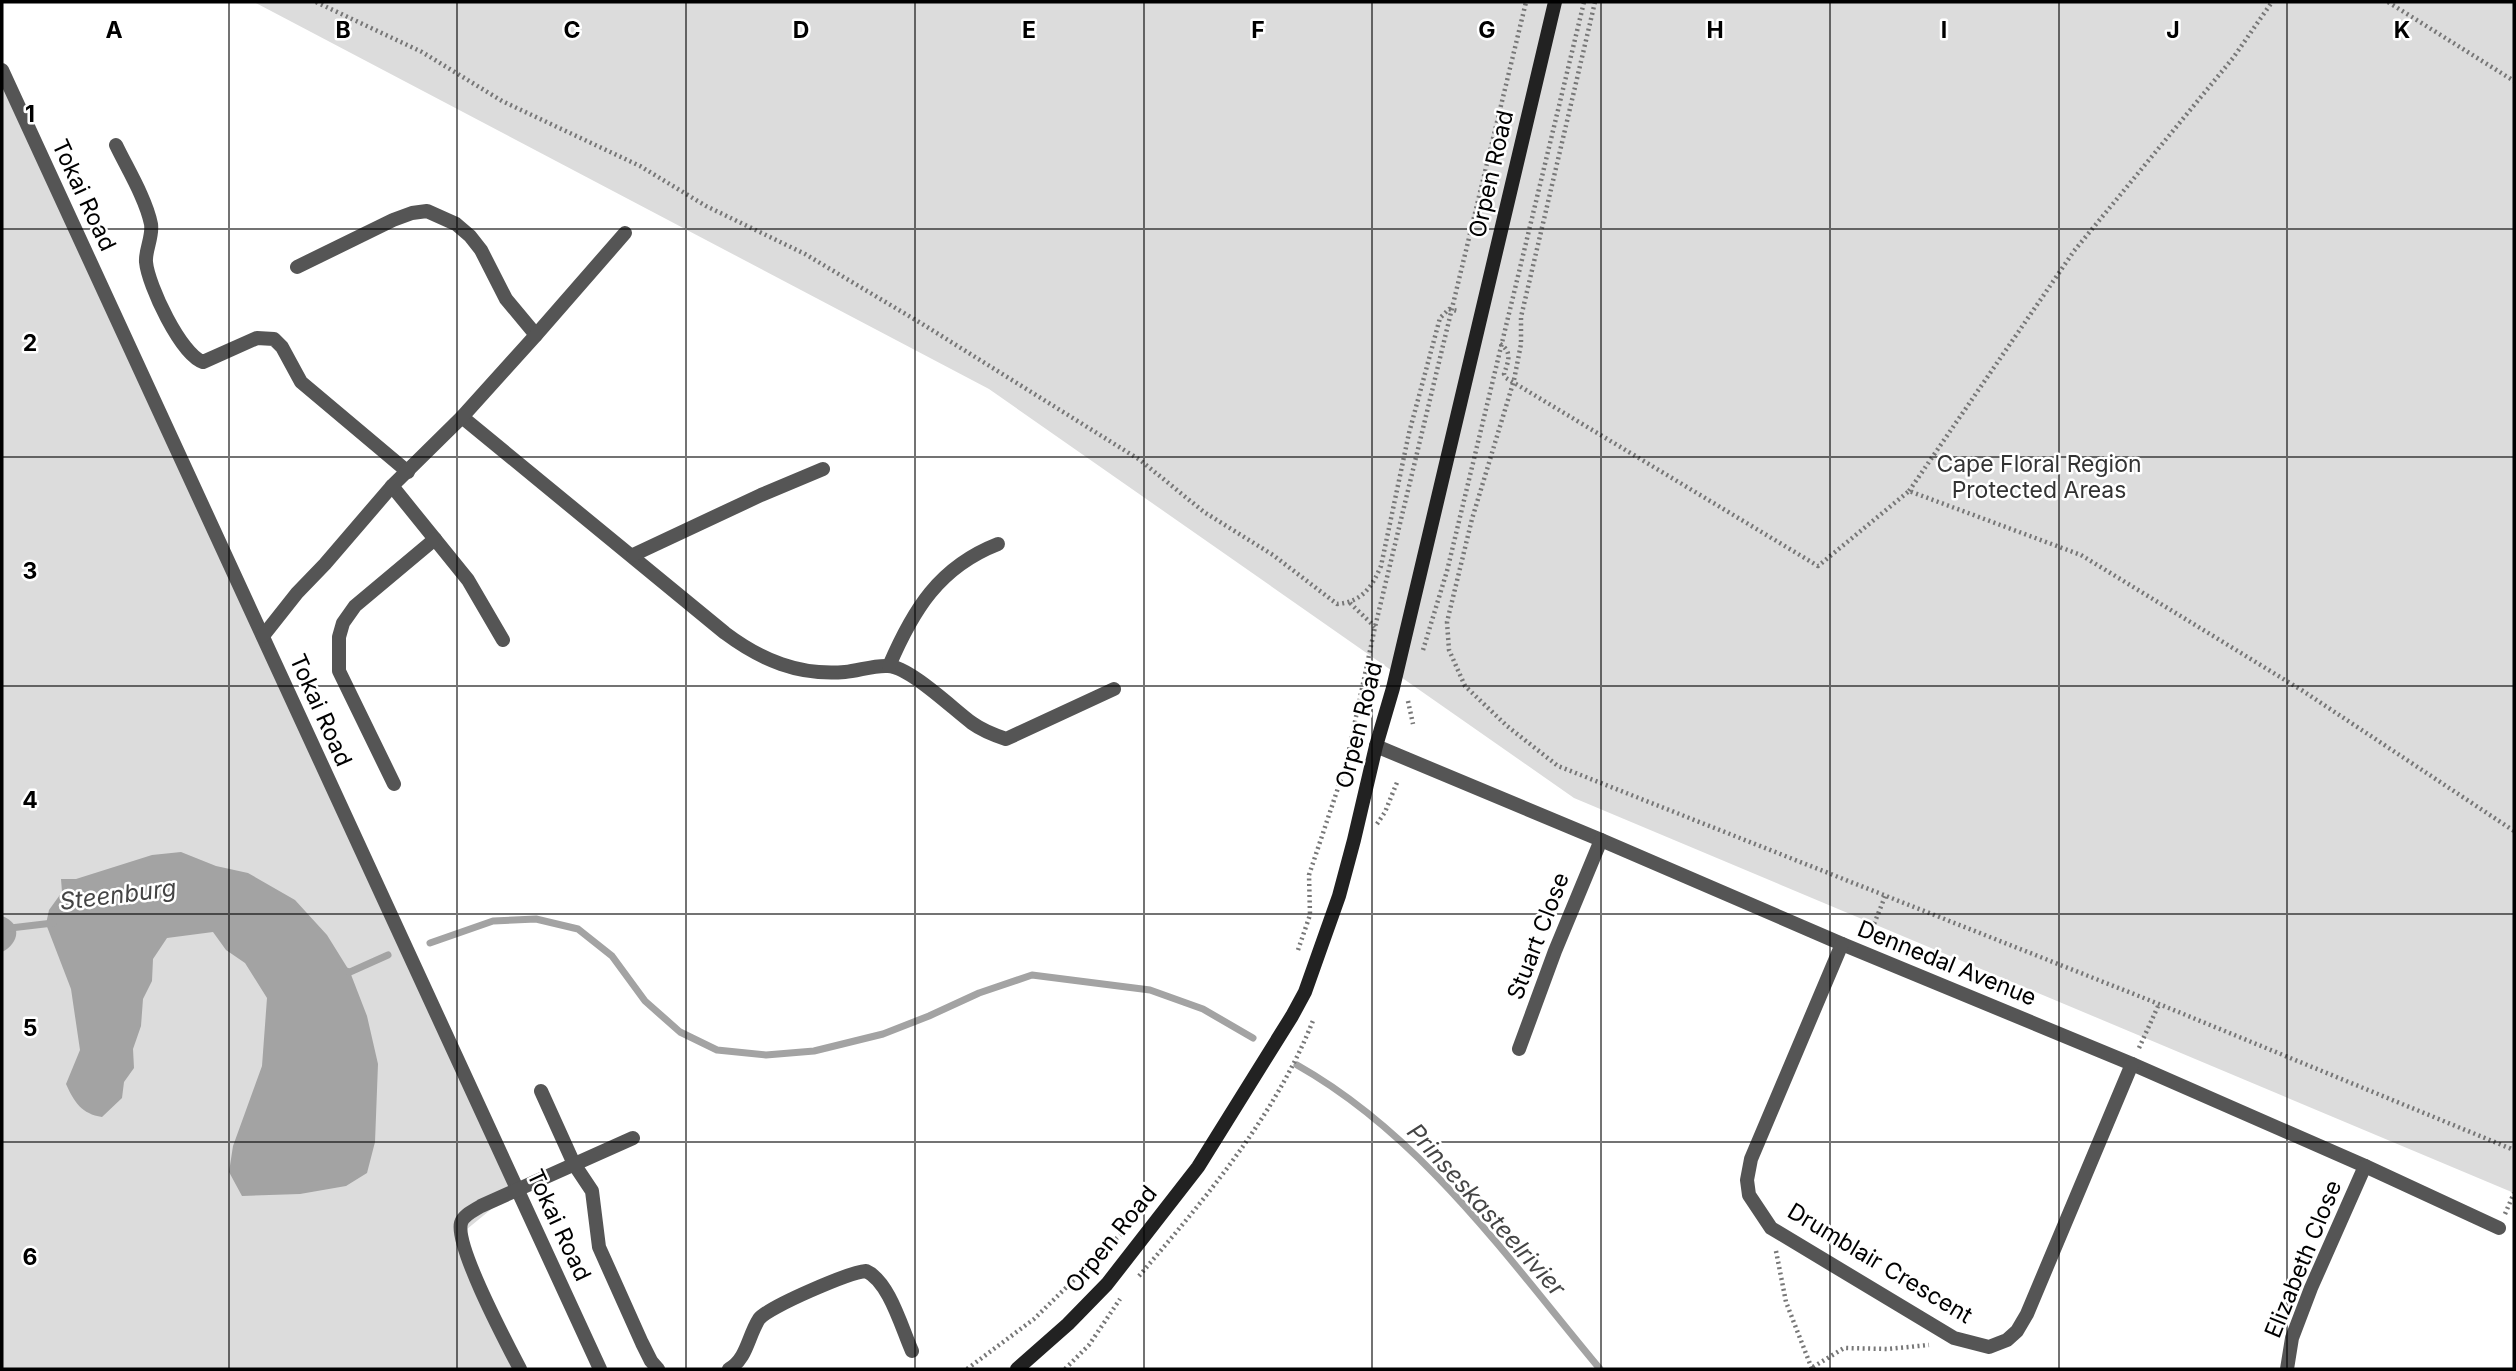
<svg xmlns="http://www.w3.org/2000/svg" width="2516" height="1371" font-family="Inter,sans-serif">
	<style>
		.green { fill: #dcdcdc }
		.water { fill: #a3a3a3 }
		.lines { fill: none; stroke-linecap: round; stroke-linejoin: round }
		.stream { stroke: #a3a3a3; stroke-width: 7 }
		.path { stroke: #777; stroke-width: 4.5; stroke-dasharray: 2 3.5; stroke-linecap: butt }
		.minor { stroke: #555; stroke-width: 14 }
		.secondary { stroke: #222; stroke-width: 14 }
		.grid { fill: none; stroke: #000; stroke-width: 2; stroke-opacity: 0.55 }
		.labels { text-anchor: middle; stroke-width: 5; stroke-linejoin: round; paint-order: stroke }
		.street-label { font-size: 23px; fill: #000; stroke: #fff }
		.park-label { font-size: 23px; fill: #333; stroke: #fff }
		.water-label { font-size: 24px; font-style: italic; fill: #444; stroke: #fff }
		.grid-label { font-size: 23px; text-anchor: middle; font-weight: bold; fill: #000; stroke: #fff; stroke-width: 5; stroke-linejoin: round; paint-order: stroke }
	</style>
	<rect width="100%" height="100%" fill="#fff"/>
	<g class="green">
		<path d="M254,2H2514V1193L1574,798L989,389Z"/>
		<path d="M2,67L517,1188L461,1234L516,1369H2Z"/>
	</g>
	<g class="water">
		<path d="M181,852L216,866L248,873L295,900L327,935L350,972L367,1016L378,1064L375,1142L367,1173L346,1186L300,1194L242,1196L229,1172L233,1146L262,1066L267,998L245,963L226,950L213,932L167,938L153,959L152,981L143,999L141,1026L133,1049L134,1068L124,1082L122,1098L102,1117C82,1114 74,1102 66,1084L80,1050L71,989L46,924L49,910L62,892L61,879H76L152,855Z"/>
		<path d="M2,916C22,923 20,943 2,952Z"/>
	</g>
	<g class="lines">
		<g class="stream">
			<path d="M2,929L53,923"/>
			<path d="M430,943L493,921L536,919L578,929L612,956L645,1001L680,1032L717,1050L766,1055L814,1051L883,1034L929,1016L979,993L1032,975L1150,990L1203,1009L1253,1038"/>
			<path d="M343,970L350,972L388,955"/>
			<path d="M1297,1065C1423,1136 1509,1260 1600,1369"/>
		</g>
		<g class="path">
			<path d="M316,2L422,52L502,101L640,166L706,206L805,254L924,325L1140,460L1204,512L1273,555L1337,604C1362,602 1372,587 1381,566L1409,433L1440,318L1449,309L1458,311"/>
			<path d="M1595,2L1521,317V344L1514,380L1472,519L1447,622L1449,650L1465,686L1507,726L1558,766L2159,1004L2514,1150"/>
			<path d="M2388,2L2514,81"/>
			<path d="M1500,344C1513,352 1508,362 1504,374L1506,378L1818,566L1909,491L2081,555L2303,691L2514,831"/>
			<path d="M1909,491L2074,251L2233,58L2272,2"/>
			<path d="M1350,603L1375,627"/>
			<path d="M1423,650L1447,571L1584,2"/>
			<path d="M1408,701L1413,724"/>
			<path d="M1377,824L1385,812L1398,780"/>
			<path d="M1868,939L1886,894"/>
			<path d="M1298,950L1310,915L1309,875L1346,764L1375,627L1526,2"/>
			<path d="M2139,1048L2159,1004"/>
			<path d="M2505,1214L2514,1193"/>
			<path d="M1776,1251L1786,1302L1812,1369"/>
			<path d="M1139,1276C1205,1199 1277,1114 1314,1018"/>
			<path d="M1813,1367L1844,1348L1887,1349L1929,1345"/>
			<path d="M967,1369L1034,1319L1124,1231"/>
			<path d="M1065,1369L1089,1345L1120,1299"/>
		</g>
		<g class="minor">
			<path d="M2,70L600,1369"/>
			<path d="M116,145C127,168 146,199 151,224C153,237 145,250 146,262C148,285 181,355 203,362L257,338L274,339L282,347L301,382L408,472"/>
			<path d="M297,267L393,220L412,213L427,211L456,224L470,236L481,250L506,299L536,335"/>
			<path d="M462,417L725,633C761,660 799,676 845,672C858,671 874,665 888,666C910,667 953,709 972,723C983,731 994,735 1006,739L1114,689"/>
			<path d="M392,486L468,580L503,640"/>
			<path d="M633,555L761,495L823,469"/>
			<path d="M263,636L297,593L325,564L392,486L462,417L536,335L625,233"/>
			<path d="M889,666C913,610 939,567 998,544"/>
			<path d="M1376,746L1601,840L1842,944L2132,1064L2365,1166L2499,1228"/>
			<path d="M394,784L339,671V637L343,623L355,606L435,539"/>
			<path d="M1842,944L1751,1159L1747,1180L1749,1195L1771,1228L1954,1338L1989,1347L2007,1340L2017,1331L2027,1314L2132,1064"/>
			<path d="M1519,1049L1555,951L1601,840"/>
			<path d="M541,1091L574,1164L592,1191L599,1247L642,1343L651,1361L658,1369"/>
			<path d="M520,1369C507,1344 455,1246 461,1223C463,1215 475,1210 481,1206L633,1138"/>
			<path d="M729,1369C747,1359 748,1336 759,1319C768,1307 850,1272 866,1271C889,1281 902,1329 912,1351"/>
			<path d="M2287,1369L2292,1338L2311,1288L2365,1166"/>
		</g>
		<path class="secondary" d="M1017,1369L1068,1324L1107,1284L1198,1167L1292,1016L1305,992L1339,896L1354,840L1376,746L1393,688L1555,2"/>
	</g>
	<path class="grid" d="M229,2V1369M457,2V1369M686,2V1369M915,2V1369M1144,2V1369M1372,2V1369M1601,2V1369M1830,2V1369M2059,2V1369M2287,2V1369M2,229H2514M2,457H2514M2,686H2514M2,914H2514M2,1142H2514"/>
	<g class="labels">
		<g class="street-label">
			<text transform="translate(1491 174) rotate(-77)" y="8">Orpen Road</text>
			<text transform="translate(84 195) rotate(65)" y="8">Tokai Road</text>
			<text transform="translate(321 710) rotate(66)" y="8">Tokai Road</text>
			<text transform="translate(1359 725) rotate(-76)" y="8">Orpen Road</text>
			<text transform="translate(1538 936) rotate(-69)" y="8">Stuart Close</text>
			<text transform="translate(1947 963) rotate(22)" y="8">Dennedal Avenue</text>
			<text transform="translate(559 1225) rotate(65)" y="8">Tokai Road</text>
			<text transform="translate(1111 1239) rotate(-51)" y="8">Orpen Road</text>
			<text transform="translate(2303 1259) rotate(-68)" y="8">Elizabeth Close</text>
			<text transform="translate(1880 1263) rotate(31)" y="8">Drumblair Crescent</text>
		</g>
		<g class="park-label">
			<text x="2039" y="472">Cape Floral Region<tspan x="2039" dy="26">Protected Areas</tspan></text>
		</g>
		<g class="water-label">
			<text transform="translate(118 895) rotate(-7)" y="8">Steenburg</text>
			<text transform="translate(1486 1210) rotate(48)" y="8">Prinseskasteelrivier</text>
		</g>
	</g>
	<g class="grid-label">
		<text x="114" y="38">A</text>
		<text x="343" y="38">B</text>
		<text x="572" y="38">C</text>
		<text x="801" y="38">D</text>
		<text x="1029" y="38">E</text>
		<text x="1258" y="38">F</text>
		<text x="1487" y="38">G</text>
		<text x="1715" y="38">H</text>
		<text x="1944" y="38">I</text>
		<text x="2173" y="38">J</text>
		<text x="2402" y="38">K</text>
		<text x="30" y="122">1</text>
		<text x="30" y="351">2</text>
		<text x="30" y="579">3</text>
		<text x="30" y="808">4</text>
		<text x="30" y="1036">5</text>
		<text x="30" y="1265">6</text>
	</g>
	<rect width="2516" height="1371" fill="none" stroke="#000000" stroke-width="7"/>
</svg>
